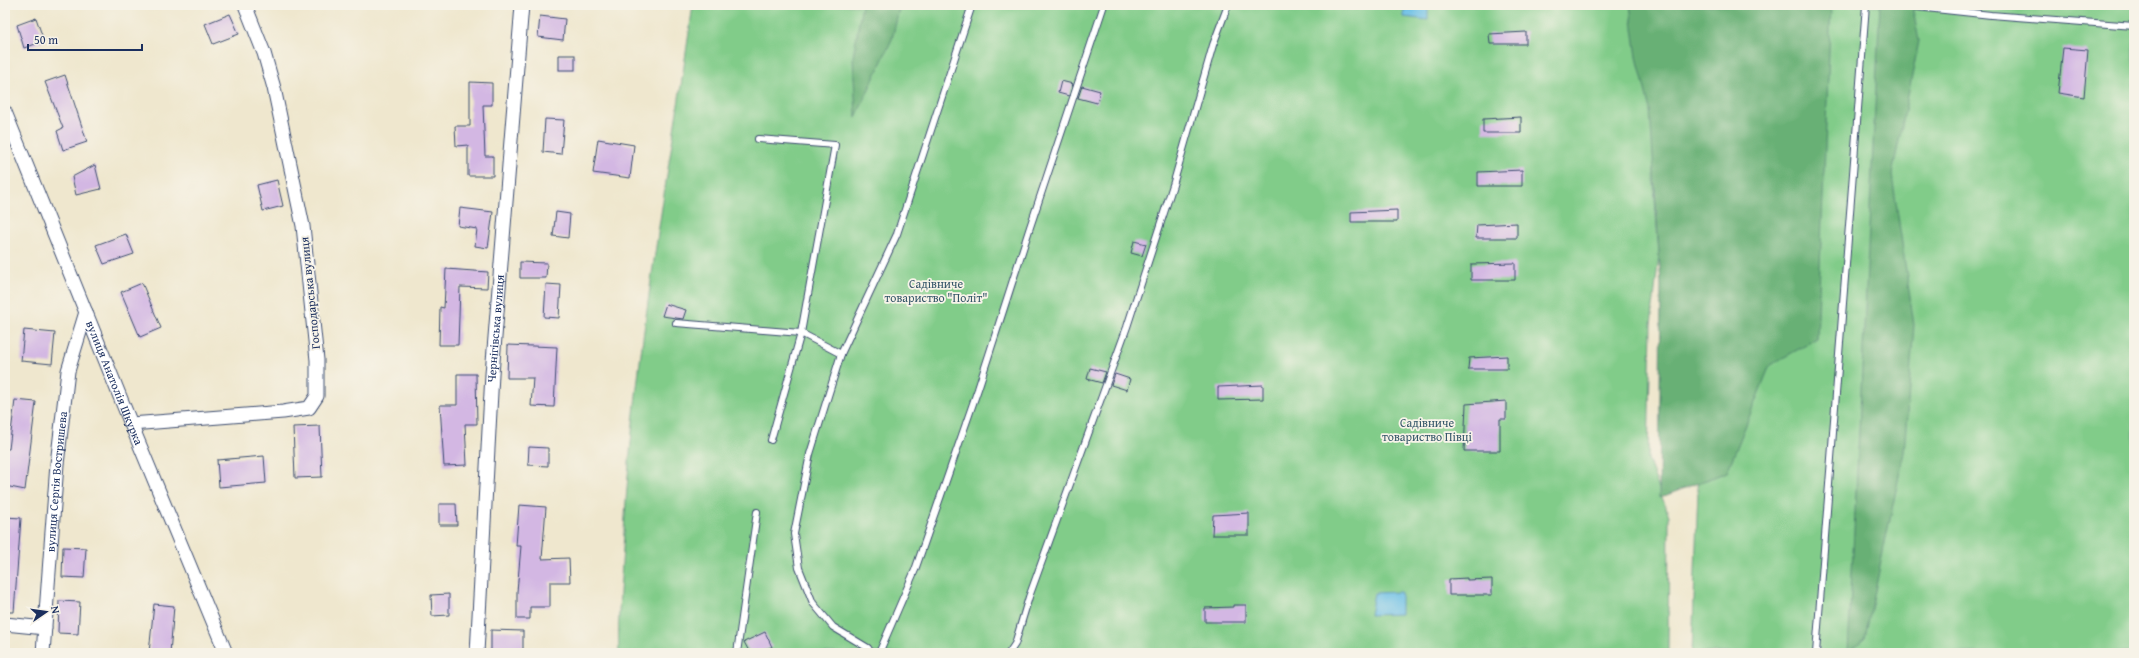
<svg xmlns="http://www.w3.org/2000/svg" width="2139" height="658" font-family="'Gentium Book Plus',serif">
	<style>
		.green { fill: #81cc89; stroke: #4e7e74 }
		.forest { fill: #68b075; stroke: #42706a }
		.water { fill: #69bfe6; stroke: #4277a2 }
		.building { fill: #d3b7e3 }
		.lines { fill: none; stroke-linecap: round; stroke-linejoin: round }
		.service-casing { stroke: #3b4b6f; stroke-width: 8 }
		.minor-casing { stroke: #3b4b6f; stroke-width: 15 }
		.service { stroke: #fff; stroke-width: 6 }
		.minor { stroke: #fff; stroke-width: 13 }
		.labels { text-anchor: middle; stroke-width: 3.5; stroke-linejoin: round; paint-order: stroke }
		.park-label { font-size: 12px; fill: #345669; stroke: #f7f3e8 }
		.street-label { font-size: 12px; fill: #1b2f5e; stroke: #f7f3e8 }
	</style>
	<rect width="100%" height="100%" fill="#f7f3e8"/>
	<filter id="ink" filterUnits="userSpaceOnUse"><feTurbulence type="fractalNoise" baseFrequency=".025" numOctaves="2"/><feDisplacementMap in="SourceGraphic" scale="8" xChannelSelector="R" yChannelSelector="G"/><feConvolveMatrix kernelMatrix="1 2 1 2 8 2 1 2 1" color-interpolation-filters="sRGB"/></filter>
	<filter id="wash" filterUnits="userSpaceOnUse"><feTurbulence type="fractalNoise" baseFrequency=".012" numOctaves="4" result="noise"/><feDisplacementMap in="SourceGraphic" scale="16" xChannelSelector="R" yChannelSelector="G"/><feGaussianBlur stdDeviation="0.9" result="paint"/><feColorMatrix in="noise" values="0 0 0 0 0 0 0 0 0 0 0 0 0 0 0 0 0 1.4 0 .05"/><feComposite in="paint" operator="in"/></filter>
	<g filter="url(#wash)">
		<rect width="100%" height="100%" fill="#efe7ce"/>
		<g class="green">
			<path d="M693,5H1659L1654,185L1659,255L1651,325L1648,459L1669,516L1668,653H1067L1015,650L999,653H619C617,613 622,572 624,532C634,355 668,180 693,5Z"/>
			<path d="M1677,5H2134V653H1692L1713,84Z"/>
		</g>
		<g class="forest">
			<path d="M862,5H900L892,39L856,117L853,57Z"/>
			<path d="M1630,5H1831L1817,339L1770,365L1727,472L1659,498L1661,285L1650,110L1637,57Z"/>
			<path d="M1880,5H1912L1919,41L1892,175L1914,325L1904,452L1865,638L1848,653Z"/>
		</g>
		<g class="water">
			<path d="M1404,5H1428V20L1404,17Z"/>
			<path d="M1401,592V614L1370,615L1374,593Z"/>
		</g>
		<g id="blocks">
			<g class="building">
				<path d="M230,14L239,34L213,44L205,24Z"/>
				<path d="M540,16L565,19L563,40L538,37Z"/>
				<path d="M36,18L44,41L24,48L17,25Z"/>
				<path d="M1526,32V44H1490L1489,34Z"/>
				<path d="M2063,48L2088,50L2084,97L2058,93Z"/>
				<rect x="559" y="55" width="16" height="15"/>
				<path d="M65,75L87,142L63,150L57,131L63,128L45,82Z"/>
				<path d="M1061,81L1073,84L1069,96L1058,93Z"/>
				<path d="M470,82L492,83V105H483L485,156H493V176H468V145L456,146L455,126H470Z"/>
				<path d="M1082,86L1100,91L1097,103L1078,98Z"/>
				<path d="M1521,117V133H1483V119Z"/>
				<path d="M545,119L564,120L561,154L543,152Z"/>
				<path d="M598,139L634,145L630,178L593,173Z"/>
				<path d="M95,165L101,189L76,195L72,177Z"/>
				<path d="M1522,170V186H1478V172Z"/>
				<path d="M277,180L283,206L263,211L257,185Z"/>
				<path d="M460,208L493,212L488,248L475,246L477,229L458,226Z"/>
				<path d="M1397,210V222H1351V212Z"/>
				<path d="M556,212L570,214L568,238L553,236Z"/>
				<path d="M1517,223V238H1476L1477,225Z"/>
				<path d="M126,234L134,254L104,264L96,245Z"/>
				<path d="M1134,241L1146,244L1142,256L1131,253Z"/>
				<path d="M520,262L547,263L546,278H520Z"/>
				<path d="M1515,263V280H1471V264Z"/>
				<path d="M446,269L488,272L487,288L460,287L458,345H439L440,307L444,308Z"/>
				<path d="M142,283L161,328L140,337L121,292Z"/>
				<path d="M546,284L561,285L559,318L544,317Z"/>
				<path d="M666,304L686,310L683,319L662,316Z"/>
				<path d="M24,330L55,333L52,364L21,361Z"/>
				<path d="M508,345L557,347L554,407L531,406L533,378H507Z"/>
				<path d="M1507,356V369H1468L1469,358Z"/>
				<path d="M1090,368L1106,372L1102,383L1087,379Z"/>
				<path d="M457,374H476L477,424H465L467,465L444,466L440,405H457Z"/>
				<path d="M1115,374L1130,379L1127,390L1111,385Z"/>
				<path d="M1263,385V399L1218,400V387Z"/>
				<path d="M15,400L36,402L25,490L5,486V458L6,449H9Z"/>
				<path d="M1506,401V419H1500V451H1464L1466,404Z"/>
				<path d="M320,426L322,477L295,478L293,427Z"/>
				<path d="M529,447L548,448V466L528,465Z"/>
				<path d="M264,456L266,483L219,487L217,460Z"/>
				<path d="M439,504H456L457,525H439Z"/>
				<path d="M519,505L546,507L542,559L569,558L570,582H550V607H530V619H517V592L521,546H516Z"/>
				<path d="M1249,513V535H1212L1213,515Z"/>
				<path d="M5,517L21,518L14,612H5Z"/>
				<path d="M63,547L86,548L84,578L62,577Z"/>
				<path d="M1467,578V580L1492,579V595H1449V579Z"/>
				<path d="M449,594V615L432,616L431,595Z"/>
				<path d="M59,601L80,602L78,634L58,633Z"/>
				<path d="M154,604L174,606L170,653H149Z"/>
				<path d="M1233,605H1246V622H1205V608L1233,607Z"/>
				<path d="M491,630L523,631V653H491Z"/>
				<path d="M765,632L772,647L758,653H750L744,642Z"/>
			</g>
		</g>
	</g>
	<g filter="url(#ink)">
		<use href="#blocks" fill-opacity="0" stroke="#3b4b6f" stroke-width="1"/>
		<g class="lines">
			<g class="service-casing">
				<g id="service">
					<path d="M1898,5L1991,15L2134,26"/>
					<path d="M758,139L835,145L801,333L771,440"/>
					<path d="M676,323L801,333L841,354"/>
					<path d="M737,653L757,512"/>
					<path d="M871,653L868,648L833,627L813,603L799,568L794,534L810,454L841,354L897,234L972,5"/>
					<path d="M879,653L915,570L978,389L1030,227L1104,5"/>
					<path d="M1009,653L1015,644L1029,597L1127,327L1173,185L1213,45L1228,5"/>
					<path d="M1816,653L1866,5"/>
				</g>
			</g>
			<g class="minor-casing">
				<g id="minor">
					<path id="s1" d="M5,112L131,424L226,653"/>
					<path d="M131,424L283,412L309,408L317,396V360L303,226L274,88L264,53L245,5"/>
					<path d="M5,624L45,628"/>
					<path id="s2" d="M43,653L57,464L68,371L86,312"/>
					<path id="s3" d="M477,653L492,374L522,5"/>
				</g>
			</g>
			<use href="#service" class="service"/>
			<use href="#minor" class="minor"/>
		</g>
	</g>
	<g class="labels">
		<g class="park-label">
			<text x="936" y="288">Садівниче<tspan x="936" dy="14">товариство "Політ"</tspan></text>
			<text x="1427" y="427">Садівниче<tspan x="1427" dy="14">товариство Півці</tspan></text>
		</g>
		<g class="street-label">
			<text transform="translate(310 293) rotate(-96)" y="4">Господарська вулиця</text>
			<text dy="4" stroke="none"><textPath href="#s3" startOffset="325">Чернігівська вулиця</textPath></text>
			<text dy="4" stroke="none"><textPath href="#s1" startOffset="292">вулиця Анатолія Шкурка</textPath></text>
			<text dy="4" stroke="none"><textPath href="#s2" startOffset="172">вулиця Сергія Востришева</textPath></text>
		</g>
	</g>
	<rect width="2139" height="658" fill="none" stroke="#f7f3e8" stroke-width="20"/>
	<g transform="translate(46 612) rotate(77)" stroke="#f7f3e8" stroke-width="3" paint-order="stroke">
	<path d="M0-3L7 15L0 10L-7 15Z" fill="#1b2f5e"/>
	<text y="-6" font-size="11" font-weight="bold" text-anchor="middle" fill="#1b2f5e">N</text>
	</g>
	<path d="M28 44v6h114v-6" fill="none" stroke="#1b2f5e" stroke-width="2"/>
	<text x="34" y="44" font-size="12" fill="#1b2f5e" stroke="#f7f3e8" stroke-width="3" paint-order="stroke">50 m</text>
</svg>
